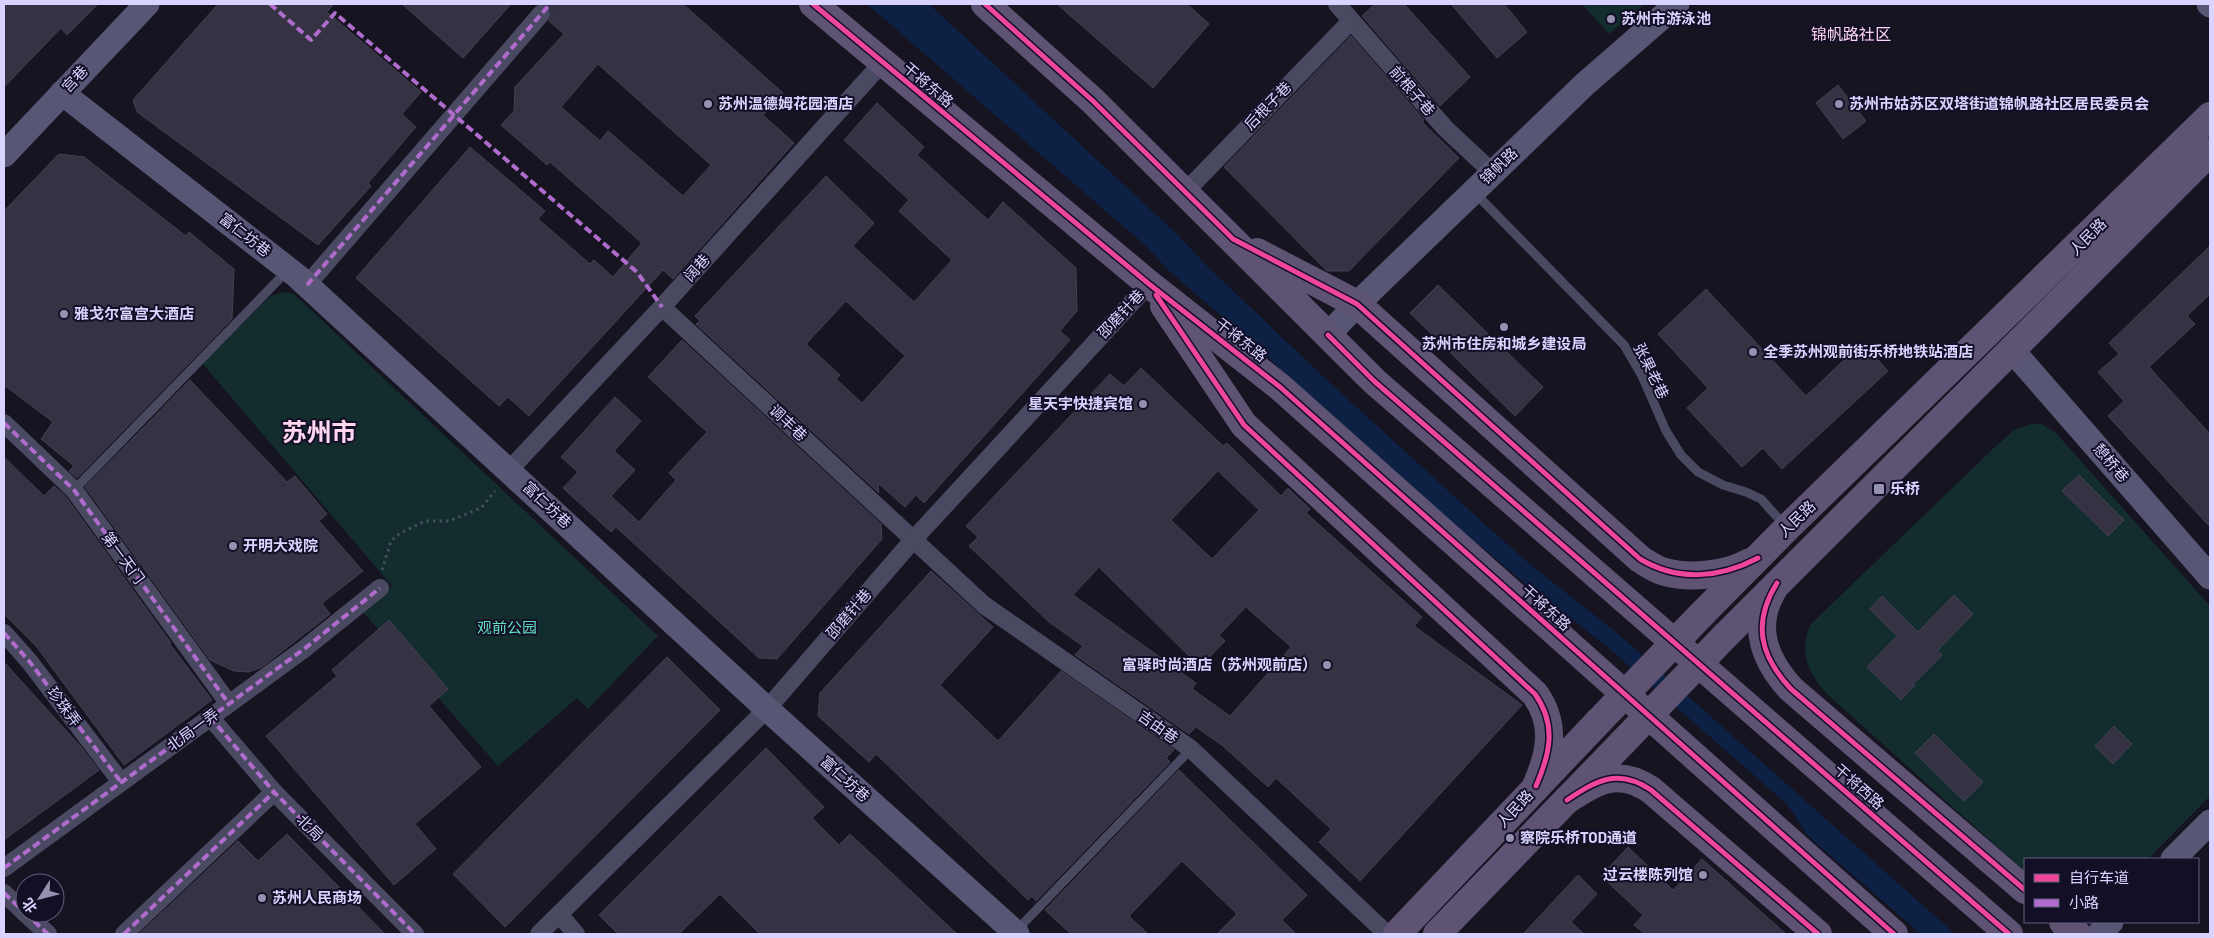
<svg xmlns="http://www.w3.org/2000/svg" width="2214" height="938" font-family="Barlow,'Noto Sans SC',sans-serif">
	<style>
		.green { fill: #132c2d }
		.water { fill: #0d2144 }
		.building { fill: #343243; stroke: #433f54; fill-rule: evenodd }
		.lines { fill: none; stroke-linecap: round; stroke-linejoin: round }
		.street-tunnel { stroke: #333142; stroke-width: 18; stroke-dasharray: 18 9; stroke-linecap: butt }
		.path { stroke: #44505f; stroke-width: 3; stroke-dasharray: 2.5 4; stroke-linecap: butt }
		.lane { stroke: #4a4962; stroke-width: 9 }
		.street { stroke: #4a4962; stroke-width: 18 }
		.secondary { stroke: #575674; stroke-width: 25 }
		.primary { stroke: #5e5373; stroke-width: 28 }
		.primary-bridge { stroke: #5e5373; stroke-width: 28 }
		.quiet { stroke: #b06ccc; stroke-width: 4; stroke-dasharray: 8 4; stroke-linecap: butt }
		.cycleway-casing { stroke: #130f26; stroke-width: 8 }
		.cycleway { stroke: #ed469a; stroke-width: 5 }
		.poi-dot { fill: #9591b1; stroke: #130f26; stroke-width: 2 }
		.labels { text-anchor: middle; stroke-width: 4; stroke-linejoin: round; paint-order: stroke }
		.poi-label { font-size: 15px; font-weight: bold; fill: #d9d4ff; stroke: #130f26; text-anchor: start }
		.street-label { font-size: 15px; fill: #d9d4ff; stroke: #130f26 }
		.park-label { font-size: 15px; fill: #5fe0c0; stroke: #130f26 }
		.neighbourhood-label { font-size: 16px; fill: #ffd6f0; stroke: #130f26 }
		.town-label { font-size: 25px; font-weight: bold; fill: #ffd6f0; stroke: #130f26 }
	</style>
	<rect width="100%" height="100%" fill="#161421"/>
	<g class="green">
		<path d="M1582,4H1644L1609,34Z"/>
		<path d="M284,292L294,294L658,636L588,709L577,698L498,766L363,612L392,586L202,363L270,296Z"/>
		<path d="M2031,424H2041L2055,432L2210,606V796L2148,859H2025V872L1826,693C1808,673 1798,650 1811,624L1997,445L2014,430Z"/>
	</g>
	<path class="water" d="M867,4H929L1177,234L1209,268L1329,382L1490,529L1532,566L1617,633L1955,934H1921L1808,836L1787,804L1604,644L1522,581L1482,547L1453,528L1337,425L1261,350L1167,269L1146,246Z"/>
	<g class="building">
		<path d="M4,4H98L67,35L61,28L4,87Z"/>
		<path d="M218,4H334L327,12L421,92L402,114L416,127L368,183L371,186L318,245L137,112L133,100Z"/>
		<path d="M402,4H511L463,58Z"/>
		<path d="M544,4H683L783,93L763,115L794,143L673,279L663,270L529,416L508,397L499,406L356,278L470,147L545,211L538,219L590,264L594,260L613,277L642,243L550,162L547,165L501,125L514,111L515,87L564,34L549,21L551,11ZM598,64L711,165L683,196L608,131L600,141L561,107Z"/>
		<path d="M1057,4H1187L1209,24L1153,88Z"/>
		<path d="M1375,4H1404L1470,77L1440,106L1362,16Z"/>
		<path d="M1451,4H1504L1527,32L1497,58Z"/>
		<path d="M1351,36L1424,120L1422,122L1459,158L1349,271H1327L1224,167Z"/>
		<path d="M1838,85L1866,121L1843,139L1816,103Z"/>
		<path d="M877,103L924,147L917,155L988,220L1003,202L1076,268L1077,311L1060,331L1070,340L924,503L916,495L905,507L878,483L879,493L696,324L700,321L695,316L826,176L874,223L853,246L914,302L952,260L899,211L909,200L844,140ZM846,301L905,356L862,403L836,379L840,375L806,344Z"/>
		<path d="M59,154L84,157L186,236L189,232L234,269L232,319L77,478L69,471L74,466L41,439L53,422L4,385V211Z"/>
		<path d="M2210,246V294L2187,316L2195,324L2149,367L2210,434V527L2108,416L2124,401L2098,372L2119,354L2109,343Z"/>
		<path d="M1438,285L1543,387L1515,416L1410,313Z"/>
		<path d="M1706,289L1806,396L1862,343L1888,371L1782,469L1763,448L1742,467L1687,408L1708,388L1658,334Z"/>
		<path d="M682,340L881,524L882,539L777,659L759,658L616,527L611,532L563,488L578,472L561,457L615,397L641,421L614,451L635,470L611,496L639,522L676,480L669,473L707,432L648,377Z"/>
		<path d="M1141,368L1223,446L1227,443L1281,496L1288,488L1310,509L1306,513L1422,617L1414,626L1522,705L1360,881L1319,842L1331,829L1276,778L1268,787L1223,746L1196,727L1189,734L1075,655L1083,646L1049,622L969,546L978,537L966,526L1110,374L1124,386ZM1218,471L1259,510L1212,559L1171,520ZM1099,567L1200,667L1225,641L1219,635L1246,607L1291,647L1230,716L1192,689L1196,683L1073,595Z"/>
		<path d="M190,380L287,482L295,476L327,514L319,521L363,571L322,603L330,614L262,667L249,672L234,671L210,660L85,487Z"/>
		<path d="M4,457L44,496L54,486L66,497L171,643L167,640L212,700L124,765L36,646L4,614Z"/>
		<path d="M2079,475L2124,520L2108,536L2062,491Z"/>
		<path d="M931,571L993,627L940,685L998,741L1061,671L1174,750L1166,758L1170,762L1036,901L1032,896L1028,900L876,754L869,762L818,716L820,693Z"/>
		<path d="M1954,595L1973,614L1937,651L1942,655L1913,684L1915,685L1901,700L1867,667L1897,636L1870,609L1882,596L1918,632Z"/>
		<path d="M389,620L448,689L429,706L481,767L415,824L436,849L394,885L266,736L337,676L332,670Z"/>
		<path d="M667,657L720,710L505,927L453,874Z"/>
		<path d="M4,662L81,747L99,770L4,840Z"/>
		<path d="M2114,726L2132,744L2113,764L2095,746Z"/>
		<path d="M1934,734L1983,782L1964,801L1915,753Z"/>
		<path d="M766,748L824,807L812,818L839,845L850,834L957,934H760L720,894L679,934H618L599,915Z"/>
		<path d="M1179,770L1307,895L1282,920L1296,934H1217L1237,914L1182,861L1129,916L1148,934H1071L1045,910Z"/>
		<path d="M287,834L385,934H139L238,841L258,861Z"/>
		<path d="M1628,847L1673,890L1702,859L1786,934H1645L1634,925L1643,915L1601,876Z"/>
		<path d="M1578,875L1597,894L1571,922L1584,934H1523Z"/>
	</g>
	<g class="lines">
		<path class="street-tunnel" d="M541,14L550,4"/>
		<path class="path" d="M382,570L391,541L399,534L425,521H449L481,508L495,491"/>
		<g class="lane">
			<path d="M1475,193L1624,345L1642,376L1666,431L1681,455L1698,472L1723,485L1746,492L1761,499L1786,527"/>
			<path d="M74,490L287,271"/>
			<path d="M1017,930L1191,749"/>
		</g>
		<g class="street">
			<path d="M1337,4L1445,128L1492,172"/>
			<path d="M1185,192L1351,21"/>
			<path d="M307,285L541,14"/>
			<path d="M662,307L984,605L1191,749L1387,934"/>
			<path d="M4,423L74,490L229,704"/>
			<path d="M509,470L662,307L882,63"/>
			<path d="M4,633L29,661L121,782"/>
			<path d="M210,717L274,792L415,934"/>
			<path d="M4,868L304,649L380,588"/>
			<path d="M4,893L25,913"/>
			<path d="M25,913L48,934"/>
			<path d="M559,914L576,934"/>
			<path d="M124,934L274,792"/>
			<path d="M539,934L767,709L913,540L1149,284"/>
		</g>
		<g class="secondary">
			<path d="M2209,4L2210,5"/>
			<path d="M62,93L297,276L767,709L1017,934"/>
			<path d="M4,155L147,4"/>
			<path d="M1328,335L1357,304L1585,84L1677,4"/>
			<path d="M2012,350L2210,577"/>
			<path d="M2173,859L2210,822"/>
			<path d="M2099,934L2111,922"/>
		</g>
		<g class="primary">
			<path d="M813,4L1149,284L1280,387L1894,934"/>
			<path d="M985,4L1093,101L1374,381L2009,934"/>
			<path d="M1257,252L1357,304L1640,559C1648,564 1656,570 1665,572C1691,579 1726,575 1750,562"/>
			<path d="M1164,306L1244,425L1535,694C1557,725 1550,754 1536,786"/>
			<path d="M1773,590C1751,626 1765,661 1791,689L2025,890"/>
			<path d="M1702,614L1787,528L2210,116"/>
			<path d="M1725,636L2210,152"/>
			<path d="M1567,800C1597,780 1618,768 1651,790L1818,934"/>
			<path d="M2063,922L2077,934"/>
			<path d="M1397,934L1599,721"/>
			<path d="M1437,934L1623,742"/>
		</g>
		<g class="primary-bridge">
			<path d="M1599,721L1702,614"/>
			<path d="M1623,742L1725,636"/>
		</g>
		<g class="quiet">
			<path d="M270,4L311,40L335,13L637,272L662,307"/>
			<path d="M307,285L550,4"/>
			<path d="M4,423L74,490L229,704"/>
			<path d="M4,633L29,661L121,782"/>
			<path d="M210,717L274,792L415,934"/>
			<path d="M4,868L304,649L380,588"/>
			<path d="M4,893L25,913"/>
			<path d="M25,913L48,934"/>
			<path d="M124,934L274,792"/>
		</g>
		<g class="cycleway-casing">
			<g id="cycleway">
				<path d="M813,4L1149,284L1280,387L1894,934"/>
				<path d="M985,4L1093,101L1233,239L1357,304L1640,559C1678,582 1720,578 1758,558"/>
				<path d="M1156,295L1244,425L1535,694C1557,725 1550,754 1536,786"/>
				<path d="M1328,335L1374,381L2009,934"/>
				<path d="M1777,583C1752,623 1760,656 1791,689L2025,890"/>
				<path d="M1567,800C1597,780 1618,768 1651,790L1818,934"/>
			</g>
		</g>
		<use href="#cycleway" class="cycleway"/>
	</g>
	<g class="poi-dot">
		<circle cx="1611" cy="19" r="5"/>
		<circle cx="708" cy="104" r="5"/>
		<circle cx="1839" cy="104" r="5"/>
		<circle cx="64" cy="314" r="5"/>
		<circle cx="1504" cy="327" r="5"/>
		<circle cx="1753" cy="352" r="5"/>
		<circle cx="1143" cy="404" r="5"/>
		<rect x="1873" y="483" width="12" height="12" rx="2.5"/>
		<circle cx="233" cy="546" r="5"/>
		<circle cx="1327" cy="665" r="5"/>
		<circle cx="1510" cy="838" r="5"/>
		<circle cx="1703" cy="875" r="5"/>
		<circle cx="262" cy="898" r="5"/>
	</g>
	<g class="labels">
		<g class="poi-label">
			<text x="1621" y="24">苏州市游泳池</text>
			<text x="718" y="109">苏州温德姆花园酒店</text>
			<text x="1849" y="109">苏州市姑苏区双塔街道锦帆路社区居民委员会</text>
			<text x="74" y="319">雅戈尔富宫大酒店</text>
			<text x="1504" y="349" text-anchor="middle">苏州市住房和城乡建设局</text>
			<text x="1763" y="357">全季苏州观前街乐桥地铁站酒店</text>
			<text x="1133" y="409" text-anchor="end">星天宇快捷宾馆</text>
			<text x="1890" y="494">乐桥</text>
			<text x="243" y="551">开明大戏院</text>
			<text x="1317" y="670" text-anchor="end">富驿时尚酒店（苏州观前店）</text>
			<text x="1520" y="843">察院乐桥TOD通道</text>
			<text x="1693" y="880" text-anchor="end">过云楼陈列馆</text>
			<text x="272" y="903">苏州人民商场</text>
		</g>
		<g class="street-label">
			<text transform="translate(75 79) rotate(-47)" y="5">宫巷</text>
			<text transform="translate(928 85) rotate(40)" y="5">干将东路</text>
			<text transform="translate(1412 91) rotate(49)" y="5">前根子巷</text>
			<text transform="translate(1268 106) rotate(-46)" y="5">后根子巷</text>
			<text transform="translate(1499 166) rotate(-44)" y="5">锦帆路</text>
			<text transform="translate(245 235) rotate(38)" y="5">富仁坊巷</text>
			<text transform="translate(2088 237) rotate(-45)" y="5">人民路</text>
			<text transform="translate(697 268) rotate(-48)" y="5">阔巷</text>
			<text transform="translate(1121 314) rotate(-47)" y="5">邵磨针巷</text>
			<text transform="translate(1241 340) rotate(38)" y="5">干将东路</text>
			<text transform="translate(1651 371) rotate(64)" y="5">张果老巷</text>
			<text transform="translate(788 423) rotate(43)" y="5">调丰巷</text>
			<text transform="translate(2111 463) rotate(49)" y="5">憩桥巷</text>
			<text transform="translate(547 505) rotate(43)" y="5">富仁坊巷</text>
			<text transform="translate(1797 519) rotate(-44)" y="5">人民路</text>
			<text transform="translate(123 558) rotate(54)" y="5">第一天门</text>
			<text transform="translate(1546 608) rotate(42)" y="5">干将东路</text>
			<text transform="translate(849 614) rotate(-49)" y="5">邵磨针巷</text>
			<text transform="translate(64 707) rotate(53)" y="5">珍珠弄</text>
			<text transform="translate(1158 727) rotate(35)" y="5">吉由巷</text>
			<text transform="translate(193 730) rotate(-36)" y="5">北局一弄</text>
			<text transform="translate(845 779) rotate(42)" y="5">富仁坊巷</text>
			<text transform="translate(1859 787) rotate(41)" y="5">干将西路</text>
			<text transform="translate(1515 809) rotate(-47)" y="5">人民路</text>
			<text transform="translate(310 828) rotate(45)" y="5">北局</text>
		</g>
		<g class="park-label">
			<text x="507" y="633">观前公园</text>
		</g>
		<g class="neighbourhood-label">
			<text x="1851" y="40">锦帆路社区</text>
		</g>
		<g class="town-label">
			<text x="319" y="441">苏州市</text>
		</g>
	</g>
	<rect width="2214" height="938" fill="none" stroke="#d9d4ff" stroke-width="10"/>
	<rect x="2024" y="858" width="175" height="65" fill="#130f26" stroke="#625e7d"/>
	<rect x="2034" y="874" width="25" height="8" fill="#ed469a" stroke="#625e7d"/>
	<text x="2069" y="883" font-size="15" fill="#d9d4ff">自行车道</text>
	<rect x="2034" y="899" width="25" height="8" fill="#b06ccc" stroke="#625e7d"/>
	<text x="2069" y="908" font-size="15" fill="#d9d4ff">小路</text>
	<g transform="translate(40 898) rotate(234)"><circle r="24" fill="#130f26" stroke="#625e7d"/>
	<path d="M0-4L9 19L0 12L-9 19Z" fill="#9591b1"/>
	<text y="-8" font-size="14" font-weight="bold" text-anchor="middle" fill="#d9d4ff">北</text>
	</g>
</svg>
